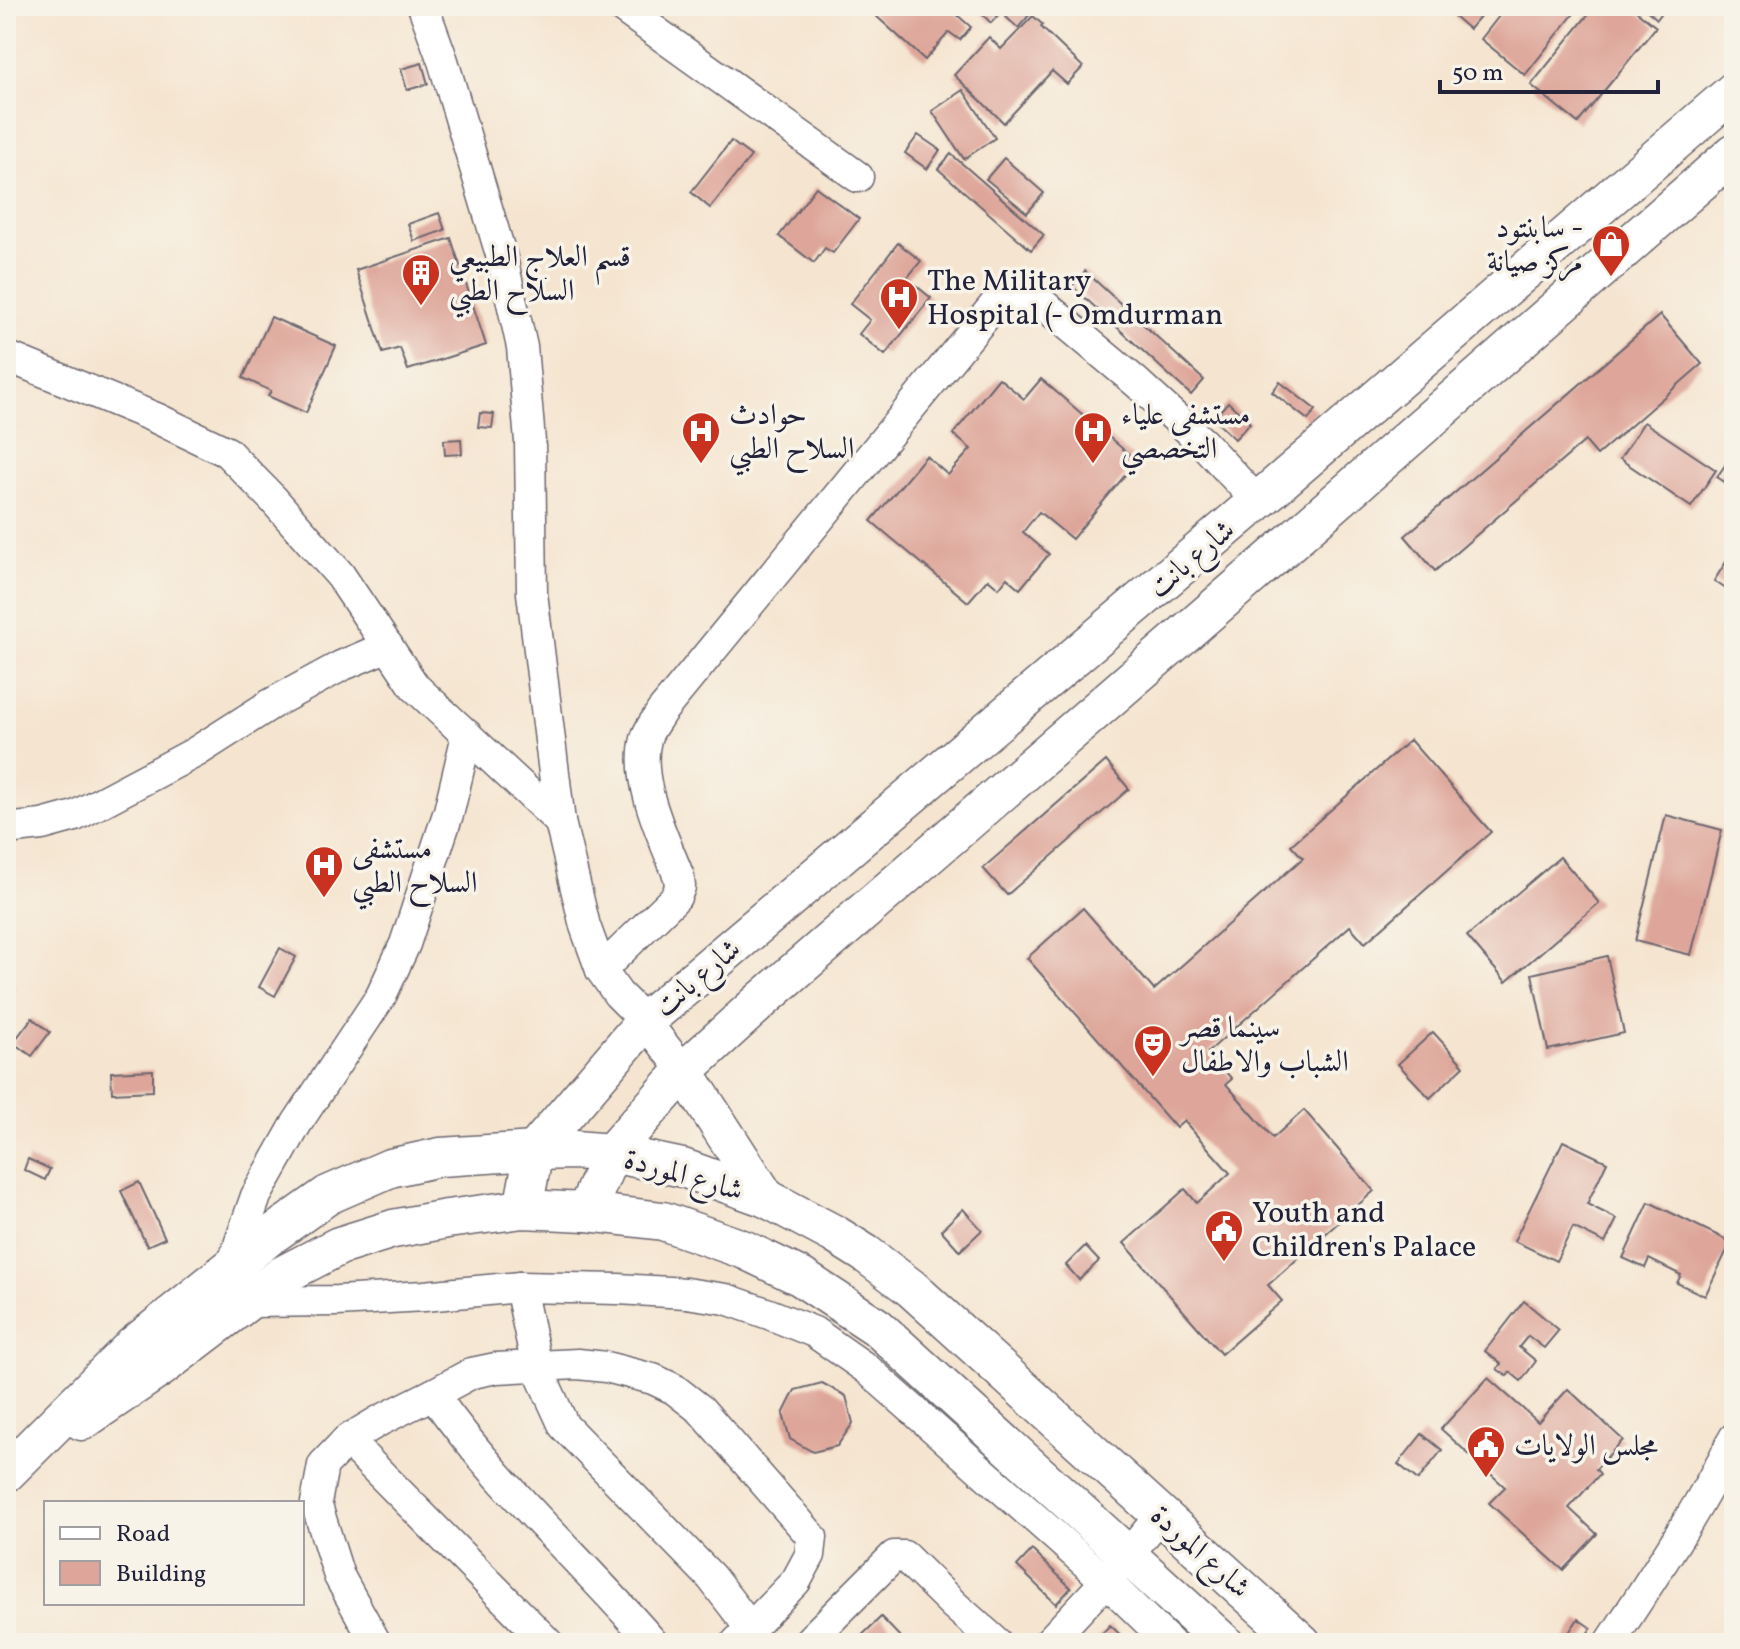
<svg xmlns="http://www.w3.org/2000/svg" width="1740" height="1649" font-family="Vollkorn,Amiri,serif">
	<style>
		.building { fill: #dea69a }
		.lines { fill: none; stroke-linecap: round; stroke-linejoin: round }
		.minor-casing { stroke: #6c666f; stroke-width: 33 }
		.major-casing { stroke: #6c666f; stroke-width: 41 }
		.minor { stroke: #fff; stroke-width: 30 }
		.major { stroke: #fff; stroke-width: 38 }
		.labels { text-anchor: middle; stroke-width: 7; stroke-linejoin: round; paint-order: stroke }
		.poi-label { font-size: 30px; fill: #22223b; stroke: #f7f3e8; text-anchor: start }
		.street-label { font-size: 30px; fill: #22223b; stroke: #f7f3e8 }
	</style>
	<rect width="100%" height="100%" fill="#f7f3e8"/>
	<filter id="ink" filterUnits="userSpaceOnUse"><feTurbulence type="fractalNoise" baseFrequency=".0125" numOctaves="2"/><feDisplacementMap in="SourceGraphic" scale="16" xChannelSelector="R" yChannelSelector="G"/><feConvolveMatrix kernelMatrix="1 2 1 2 8 2 1 2 1" color-interpolation-filters="sRGB"/></filter>
	<filter id="wash" filterUnits="userSpaceOnUse"><feTurbulence type="fractalNoise" baseFrequency=".006" numOctaves="4" result="noise"/><feDisplacementMap in="SourceGraphic" scale="32" xChannelSelector="R" yChannelSelector="G"/><feGaussianBlur stdDeviation="1.8" result="paint"/><feColorMatrix in="noise" values="0 0 0 0 0 0 0 0 0 0 0 0 0 0 0 0 0 1.4 0 .05"/><feComposite in="paint" operator="in"/></filter>
	<g filter="url(#wash)">
		<rect width="100%" height="100%" fill="#f5e5d0"/>
		<g id="blocks">
			<g class="building">
				<path d="M865,6H947L971,27L960,40L949,32L925,60Z"/>
				<path d="M985,6H1007L991,23L980,12Z"/>
				<path d="M1016,6H1037L1018,28L1006,17Z"/>
				<path d="M1463,6H1489L1469,29L1454,16Z"/>
				<path d="M1507,6H1580L1525,75L1481,39Z"/>
				<path d="M1595,6H1630L1656,27L1578,123L1531,85Z"/>
				<path d="M1642,6H1667L1657,19Z"/>
				<path d="M1033,16L1043,25L1041,27L1083,67L1067,84L1052,71L1004,123L954,75L989,37L1001,49Z"/>
				<path d="M422,63L428,84L407,90L401,69Z"/>
				<path d="M963,90L995,138L964,159L932,111Z"/>
				<path d="M918,135L940,150L927,169L905,153Z"/>
				<path d="M731,141L751,156L710,208L691,192Z"/>
				<path d="M951,154L1044,235L1031,250L938,169Z"/>
				<path d="M1004,158L1044,193L1027,213L986,179Z"/>
				<path d="M816,187L859,219L833,253L825,248L814,263L779,236Z"/>
				<path d="M439,213L445,230L414,241L408,224Z"/>
				<path d="M451,238L486,345L408,370L400,348L383,353L356,270Z"/>
				<path d="M898,243L921,261L907,278L931,298L885,355L859,334L870,320L850,304Z"/>
				<path d="M1085,271L1204,380L1191,395L1072,286Z"/>
				<path d="M1660,315L1702,364L1597,455L1585,441L1435,571L1405,536Z"/>
				<path d="M271,317L336,346L306,413L268,396L271,391L243,378Z"/>
				<path d="M999,378L1024,399L1041,379L1137,461L1072,539L1039,512L1023,532L1049,554L1020,589L1007,578L999,588L988,579L968,602L871,521L926,456L948,475L971,449L953,434Z"/>
				<path d="M1280,382L1316,410L1308,420L1272,392Z"/>
				<path d="M1228,402L1250,423L1235,439L1213,419Z"/>
				<path d="M480,413L494,414L492,428L478,427Z"/>
				<path d="M1644,422L1716,470L1691,507L1620,459Z"/>
				<path d="M461,439L462,454L445,455L444,440Z"/>
				<path d="M1734,452V488L1717,477Z"/>
				<path d="M1734,549V589L1732,593L1714,581Z"/>
				<path d="M1410,740L1491,832L1365,943L1350,926L1208,1052L1232,1079L1226,1084L1273,1138L1304,1110L1374,1191L1268,1285L1282,1301L1221,1354L1124,1243L1185,1189L1197,1203L1230,1173L1184,1121L1176,1128L1027,958L1083,908L1154,990L1303,858L1291,845Z"/>
				<path d="M1106,761L1129,789L1007,895L983,868Z"/>
				<path d="M1666,815L1722,830L1691,955L1635,941Z"/>
				<path d="M1560,857L1599,903L1506,982L1467,936Z"/>
				<path d="M280,948L296,957L275,996L259,987Z"/>
				<path d="M1607,956L1624,1033L1548,1050L1532,974Z"/>
				<path d="M6,984L15,990L6,1004Z"/>
				<path d="M32,1018L50,1032L32,1056L13,1043Z"/>
				<path d="M1433,1032L1464,1066L1430,1098L1398,1064Z"/>
				<path d="M153,1070V1091L112,1093L111,1072Z"/>
				<path d="M1563,1141L1607,1162L1587,1204L1617,1219L1605,1243L1573,1227L1556,1261L1514,1241Z"/>
				<path d="M28,1159L50,1169L45,1180L24,1170Z"/>
				<path d="M139,1182L165,1238L147,1246L121,1191Z"/>
				<path d="M1649,1202L1731,1242L1705,1296L1677,1283L1681,1275L1649,1259L1645,1268L1623,1258Z"/>
				<path d="M963,1209L982,1230L960,1251L941,1230Z"/>
				<path d="M1085,1246L1099,1261L1079,1280L1066,1265Z"/>
				<path d="M1524,1301L1559,1330L1544,1348L1528,1336L1519,1347L1536,1361L1521,1381L1510,1372L1507,1376L1497,1369L1501,1364L1485,1351Z"/>
				<path d="M1488,1378L1538,1422L1568,1389L1623,1440L1596,1469L1600,1474L1569,1508L1597,1534L1563,1570L1489,1503L1505,1487L1441,1429Z"/>
				<path d="M822,1383L846,1396L853,1423L837,1446L813,1452L790,1439L783,1414L795,1390Z"/>
				<path d="M1422,1434L1442,1450L1418,1480L1398,1464Z"/>
				<path d="M1032,1550L1071,1588L1056,1604L1017,1566Z"/>
				<path d="M881,1617L906,1643H854Z"/>
				<path d="M1578,1619L1591,1628L1581,1643H1562Z"/>
				<path d="M1110,1625L1129,1643H1097L1095,1641Z"/>
			</g>
		</g>
	</g>
	<g filter="url(#ink)">
		<use href="#blocks" fill-opacity="0" stroke="#6c666f" stroke-width="2"/>
		<g class="lines">
			<g class="minor-casing">
				<g id="minor">
					<path d="M423,6L443,61L502,258L522,347L530,442L532,593L560,822L585,926L601,970L618,994L645,1021L684,1071"/>
					<path d="M620,6L858,177"/>
					<path d="M6,356L156,418L227,452L273,499L340,575L415,687L560,822"/>
					<path d="M6,829L42,825L75,816L196,752L271,704L341,666L388,646"/>
					<path d="M601,970L676,897L680,887L679,877C664,838 635,782 646,739C648,730 656,721 661,712L997,302L1015,294L1044,305L1136,382L1203,443L1258,502"/>
					<path d="M232,1265L256,1196L297,1123L381,996L405,944L449,811L467,735"/>
					<path d="M520,1287L537,1367L564,1426L711,1577L751,1629"/>
					<path d="M246,1302L337,1301L424,1296L520,1287L618,1289L686,1293L726,1299L769,1314L814,1332L867,1369L1106,1581L1170,1643"/>
					<path d="M347,1440L548,1643"/>
					<path d="M376,1643L339,1576L316,1503L323,1465L347,1440L379,1421L433,1394"/>
					<path d="M653,1643C581,1559 496,1485 433,1394L472,1373L496,1368L578,1364L606,1367L653,1379L674,1389L701,1410L812,1537L810,1555L796,1581L736,1643"/>
					<path d="M807,1643L894,1556H904L954,1605L997,1643"/>
					<path d="M1048,1643L1106,1581L1161,1515"/>
					<path d="M1610,1643C1654,1575 1698,1511 1734,1438"/>
				</g>
			</g>
			<g class="major-casing">
				<g id="major">
					<path d="M684,1071L766,1198"/>
					<path d="M523,1209L534,1151L645,1021L1271,490L1734,91"/>
					<path d="M586,1212L611,1153L684,1071L763,999L1280,551L1734,153"/>
					<path d="M82,1421L163,1366L281,1276L339,1246L393,1229L447,1219L523,1209L586,1212L663,1221L745,1250L801,1277L877,1327L1224,1643"/>
					<path d="M6,1473L133,1346L270,1236L328,1195L390,1168L440,1157L534,1151L575,1150L611,1153L683,1168L766,1198L834,1234L866,1254L911,1288L1302,1643"/>
				</g>
			</g>
			<use href="#minor" class="minor"/>
			<use href="#major" class="major"/>
		</g>
	</g>
	<defs>
		<g id="shop-pin" transform="scale(2)"><path d="M0 17L-7.5 6A9.5 9.5 0 1 1 7.5 6Z" fill="#c8321e" stroke="#f7f3e8"/><path d="M-5-2.5h2.3a2.7 3.5 0 0 1 5.4 0H5L5.5 6h-11ZM-1.5-2.5h3a1.5 2.3 0 0 0-3 0Z" fill="#fff"/></g>
		<g id="building-pin" transform="scale(2)"><path d="M0 17L-7.5 6A9.5 9.5 0 1 1 7.5 6Z" fill="#c8321e" stroke="#f7f3e8"/><path d="M-4-6H4V6H1V3H-1V6H-4ZM-2.5-4.3h1.7v1.8h-1.7ZM.8-4.3h1.7v1.8H.8ZM-2.5-1h1.7V.8h-1.7ZM.8-1h1.7V.8H.8Z" fill="#fff"/></g>
		<g id="hospital-pin" transform="scale(2)"><path d="M0 17L-7.5 6A9.5 9.5 0 1 1 7.5 6Z" fill="#c8321e" stroke="#f7f3e8"/><path d="M-5-5h3v3.5h4V-5h3V5h-3V1.5h-4V5h-3Z" fill="#fff"/></g>
		<g id="theatre-pin" transform="scale(2)"><path d="M0 17L-7.5 6A9.5 9.5 0 1 1 7.5 6Z" fill="#c8321e" stroke="#f7f3e8"/><path d="M-5-5.5Q0-4 5-5.5V0Q5 5 0 6Q-5 5-5 0ZM-3.3-2.5H-1v1.5H-3.3ZM1-2.5H3.3v1.5H1ZM-2.8 1Q0 5.5 2.8 1Z" fill="#fff"/></g>
		<g id="civic-pin" transform="scale(2)"><path d="M0 17L-7.5 6A9.5 9.5 0 1 1 7.5 6Z" fill="#c8321e" stroke="#f7f3e8"/><path d="M-.6-6.5H3V-4.5H.6V-3L4-1V1h2V6H-6V1h2V-1L-.6-3ZM-1.2 2.5V6h2.4V2.5Z" fill="#fff"/></g>
	</defs>
	<g fill-rule="evenodd">
		<use href="#shop-pin" x="1611" y="244"/>
		<use href="#building-pin" x="421" y="273"/>
		<use href="#hospital-pin" x="899" y="297"/>
		<use href="#hospital-pin" x="701" y="431"/>
		<use href="#hospital-pin" x="1093" y="431"/>
		<use href="#hospital-pin" x="324" y="865"/>
		<use href="#theatre-pin" x="1153" y="1044"/>
		<use href="#civic-pin" x="1224" y="1229"/>
		<use href="#civic-pin" x="1486" y="1445"/>
	</g>
	<g class="labels">
		<g class="poi-label">
			<text x="1583" y="237" text-anchor="end">سابنتود -<tspan x="1583" dy="34">مركز صيانة</tspan></text>
			<text x="449" y="266">قسم العلاج الطبيعي<tspan x="449" dy="34">السلاح الطبي</tspan></text>
			<text x="927" y="290">The Military<tspan x="927" dy="34">Hospital (- Omdurman</tspan></text>
			<text x="729" y="424">حوادث<tspan x="729" dy="34">السلاح الطبي</tspan></text>
			<text x="1121" y="424">مستشفى علياء<tspan x="1121" dy="34">التخصصي</tspan></text>
			<text x="352" y="858">مستشفى<tspan x="352" dy="34">السلاح الطبي</tspan></text>
			<text x="1181" y="1037">سينما قصر<tspan x="1181" dy="34">الشباب والاطفال</tspan></text>
			<text x="1252" y="1222">Youth and<tspan x="1252" dy="34">Children's Palace</tspan></text>
			<text x="1514" y="1455">مجلس الولايات</text>
		</g>
		<g class="street-label">
			<text transform="translate(1191 558) rotate(-40)" y="10">شارع بانت</text>
			<text transform="translate(697 977) rotate(-40)" y="10">شارع بانت</text>
			<text transform="translate(684 1174) rotate(16)" y="10">شارع الموردة</text>
			<text transform="translate(1201 1551) rotate(42)" y="10">شارع الموردة</text>
		</g>
	</g>
	<rect width="1740" height="1649" fill="none" stroke="#f7f3e8" stroke-width="32"/>
	<rect x="44" y="1501" width="260" height="104" fill="#f7f3e8" stroke="#a29fa3" stroke-width="2"/>
	<rect x="60" y="1527" width="40" height="12" fill="#ffffff" stroke="#a29fa3" stroke-width="2"/>
	<text x="116" y="1541" font-size="24" fill="#22223b">Road</text>
	<rect x="60" y="1561" width="40" height="24" fill="#dea69a" stroke="#a29fa3" stroke-width="2"/>
	<text x="116" y="1581" font-size="24" fill="#22223b">Building</text>
	<path d="M1440 80v12h218v-12" fill="none" stroke="#22223b" stroke-width="4"/>
	<text x="1452" y="80" font-size="24" fill="#22223b" stroke="#f7f3e8" stroke-width="6" paint-order="stroke">50 m</text>
</svg>
